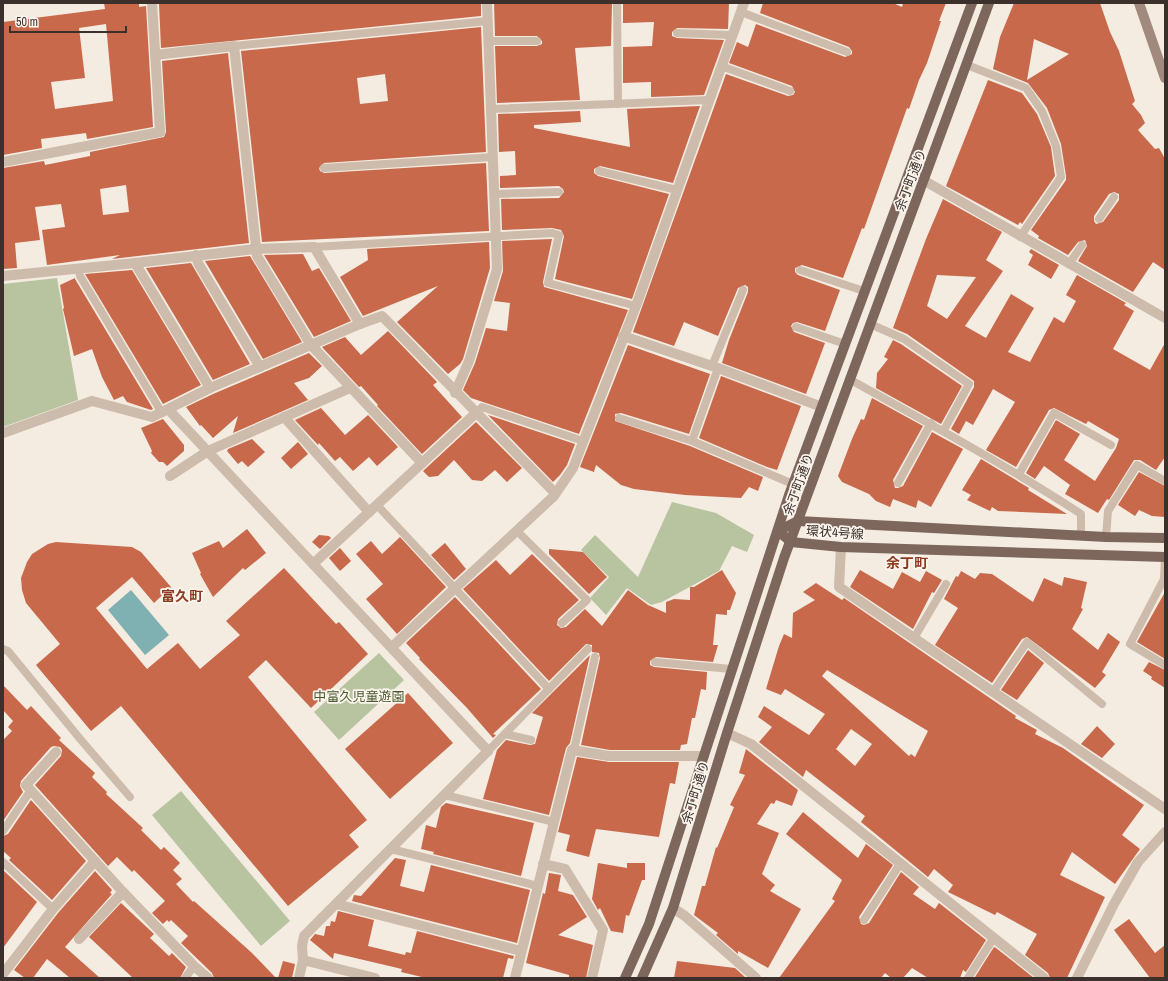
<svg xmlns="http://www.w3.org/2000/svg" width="1168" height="981" font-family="'Archivo Narrow','Noto Sans JP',sans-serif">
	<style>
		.green { fill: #b8c4a0 }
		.water { fill: #7fb0b2 }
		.building { fill: #c8694b; fill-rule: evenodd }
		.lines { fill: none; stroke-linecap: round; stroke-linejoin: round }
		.service { stroke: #cdbbac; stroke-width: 8 }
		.minor { stroke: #cdbbac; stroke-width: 10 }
		.tertiary { stroke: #cdbbac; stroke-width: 10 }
		.secondary { stroke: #a18a7d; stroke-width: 10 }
		.primary { stroke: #7d675c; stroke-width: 10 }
		.labels { text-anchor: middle; stroke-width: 3.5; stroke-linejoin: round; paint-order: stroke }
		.street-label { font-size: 13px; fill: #3b302b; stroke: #fbf5ee }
		.park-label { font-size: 13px; fill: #4a5a2e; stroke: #fbf5ee }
		.neighbourhood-label { font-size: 14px; font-weight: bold; fill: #8c3b22; stroke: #fbf5ee }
	</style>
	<rect width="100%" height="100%" fill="#f4ebe1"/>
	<g class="green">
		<path d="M57,278L78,400L3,427V284Z"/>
		<path d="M672,502L716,513L754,535L747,552L732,546L719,571L662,602L651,605L627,588L606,615L590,598L609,577L581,550L595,535L638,577Z"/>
		<path d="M379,653L404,680L339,740L314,712Z"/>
		<path d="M181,791L290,921L261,946L152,815Z"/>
	</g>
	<path class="water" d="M131,590L169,635L145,655L108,610Z"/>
	<g class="building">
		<path d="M104,3H139V7L146,6L153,127L87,139L86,133L41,139L42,148L3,155V22L105,9ZM106,24L113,101L55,109L51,82L85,78L79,28Z"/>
		<path d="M163,3H481V16L161,48L159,4Z"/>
		<path d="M494,3H612L611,46L575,48L580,100L497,103L495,46H537L542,44V41L537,36H495Z"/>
		<path d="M648,3H729L728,29L677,28L672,32V36L677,38L724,40L704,95L651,97V82L623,83V47L652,46L654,22L623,23V4Z"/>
		<path d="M763,3H893L902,7L903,3H946L939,21H941L927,63L919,80L909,109L907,108L864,229L862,228L843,278L802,265L795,268V272L798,275L840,290L825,331L797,322L793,323L791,326L794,332L825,343L806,394L722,363L729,340L748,292V287L745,285L738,288L718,336L684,322L674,346L633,332L726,74L788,96L793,95L795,92L792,86L729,63L737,42L748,47L756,24L845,57L852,54V51L849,47L760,13Z"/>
		<path d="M1014,3H1100L1110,32L1119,51L1135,101L1132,104L1141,115L1145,123L1138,130L1155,149L1159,148L1165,159V270L1153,262L1133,292L1078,261L1087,246L1085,240L1078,242L1068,255L1038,238L1039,236L1031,230L1066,180V176L1061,144L1047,108L1028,83L993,69L1000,37ZM1034,39L1069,54L1027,80ZM1114,192L1119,194V200L1103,222L1096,224L1094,221V216L1109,194Z"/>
		<path d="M481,27L486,152L324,163L319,168L320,171L324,173L486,163L489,231L262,242L241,51ZM385,74L388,101L360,104L357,78Z"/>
		<path d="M228,53L249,243L112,259L120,255L47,265L42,230L65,227L61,204L35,207L40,240L15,243L17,268L3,269V168L44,161L45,165L90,156V152L164,137L166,132L162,61ZM126,185L129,212L103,215L100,189Z"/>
		<path d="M988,80L1022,93L1037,114L1051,147L1055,176L1022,224L1020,222L1018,225L946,186Z"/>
		<path d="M700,106L673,183L600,166L594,169V173L598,176L669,194L632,299L555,279L564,236L561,230L552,228L502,230L501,199L559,198L564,192L563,189L559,186L500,188V176L516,175L515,151L499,152L498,114L580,111L581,122L534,125V128L630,147L627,109Z"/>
		<path d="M943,199L1002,232L986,260L1003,271L965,326L986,338L1011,294L1034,308L1008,352L1030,362L1054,317L1064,323L1076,301L1066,295L1077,275L1126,303L1124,305L1134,311L1113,349L1150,370L1165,343V457L1156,470L1140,460H1134L1109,500L1107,499L1098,513L1065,494L1070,485L1044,466L1035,479L1026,473L1056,420L1080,434L1064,460L1095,481L1116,448L1119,439L1088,421L1086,424L1054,408L1049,410L1016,467L986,450L1015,402L993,389L973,425L966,421L959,434L951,429L974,387V381L907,334L893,328L926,239ZM937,275L976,277L947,319L927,306Z"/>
		<path d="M552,239L543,282L544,287L628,310L579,434L471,398L463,390L475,363L486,328L507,331L510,303L494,301L503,271L502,241Z"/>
		<path d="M489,242L490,268L463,359L460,364L448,374L397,322L438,286L363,316L340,277L368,260L367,249Z"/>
		<path d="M1031,249L1059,265L1051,279L1028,265L1033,255L1029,252Z"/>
		<path d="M303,254L312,271L319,268L351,321L314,337L264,255Z"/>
		<path d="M250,256L302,342L263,359L205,261Z"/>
		<path d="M191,263L250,364L213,380L146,268Z"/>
		<path d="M132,270L201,385L163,404L85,274Z"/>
		<path d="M75,278V279L153,409L151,410L127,402L123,396L114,400L102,377L92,349L74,356L63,309L64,308L60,285Z"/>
		<path d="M388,331L437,382L433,385L462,417L422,454L377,406L378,405L361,386L359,387L322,347L345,337L361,355Z"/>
		<path d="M893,340L901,344L962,386L941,424L876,388L877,373L888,359L884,357Z"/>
		<path d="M628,345L710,374L689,434L621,413L615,414V421L690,446L763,477L758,491L749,487L741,498L685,495L634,489L621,485L596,465L594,472L580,467Z"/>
		<path d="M309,353L322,366L309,378L294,383L308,400L233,433L238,416L213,438L201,425L200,426L186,407L213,394Z"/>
		<path d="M721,376L801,406L777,470L767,467L699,438Z"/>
		<path d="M872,398L923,426L893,480L895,488H898L903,486L932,432L963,449L931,507L918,500L916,508L893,499L890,507L876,501L869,494L842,482L838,476L852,439L861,419L864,420Z"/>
		<path d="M321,408L345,435L368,415L398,447L377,466L369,457L353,471L340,457L335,461L319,443L318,445L295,420Z"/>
		<path d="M488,415L575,444L567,465L560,475L553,482Z"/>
		<path d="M163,419L184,445V451L167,466L163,462H159L151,453L152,451L141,428Z"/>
		<path d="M476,422L522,468L507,482L495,470L482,481L472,480L454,460L438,476L429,477L423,471Z"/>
		<path d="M252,439L265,452L248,467L242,461L238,464L227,451L228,449Z"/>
		<path d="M298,442L308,454L291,469L281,458Z"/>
		<path d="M981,459L1029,488L1028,490L1067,514L998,511L992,507L990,511L967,500L971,495L962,490Z"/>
		<path d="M1139,472L1165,486V517L1152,516L1139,510L1135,516L1118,505Z"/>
		<path d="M247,529L266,553L245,570L243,568L213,597L200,574L201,573L192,553L219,541L223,548Z"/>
		<path d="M319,535L329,536L331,538L320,549L312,542Z"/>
		<path d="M400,537L446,587L397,634L366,599L383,584L356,554L371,541L382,554Z"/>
		<path d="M56,542L132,547L141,552L171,587L154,603L132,577L96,608L147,669L178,643L200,669L240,635L226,621L284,568L336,624L339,622L368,654L311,708L266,660L248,677L367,820L349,835L359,847L288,906L121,706L91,731L36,665L60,644L26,603L22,590L21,578L27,562L32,554L48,544Z"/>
		<path d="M445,543L466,569L454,580L431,555Z"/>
		<path d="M340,548L351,561L340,571L329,558Z"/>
		<path d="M549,549L583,552L607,577L589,594L549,554Z"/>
		<path d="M532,554L579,600L558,619L557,625L561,628L566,627L585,609L602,626L628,590L648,605L666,613V602L674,599L690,600V587H694L722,570L736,593L730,610H727V615L716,614L713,645H718L713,662L656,657L650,661V665L654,667L707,672L706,690L701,689L695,718H692L687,744L681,745L680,750H610L581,745L600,658L599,653L592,652V645L586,644L549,681L463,589L496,560L510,575Z"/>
		<path d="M860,570L893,589L902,572L920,582L926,571L942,580L934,593L932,592L913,629L850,587Z"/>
		<path d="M961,571L975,579L980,573L992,574L1033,602L1044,578L1062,586L1064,577L1087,582L1081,608L1083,609L1072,629L1098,650L1108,633L1120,642L1102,672L1106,675L1095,688L1027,637L1022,639L992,683L935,645L958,608L944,599L956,576L958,577Z"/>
		<path d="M816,583L842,600L844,598L1016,716L1015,718L1037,730L1035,734L1063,748L1144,805L1122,835L1140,849L1115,884L1072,852L1060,875L1105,897L1067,978H1050L1048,973L1025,955L1037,934L997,912L995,915L948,892L953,885L934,869L928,877L861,822L865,816L806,770L803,777L759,742L772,727L758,717L764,706L809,735L825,714L785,689L781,695L766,689L779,646L784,634L792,638L793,613L815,600L803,592ZM827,670L928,731L915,757L911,754L909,756L822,676ZM851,729L872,744L855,766L836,749Z"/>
		<path d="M1165,592V659L1137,642Z"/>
		<path d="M455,597L541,689L493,734L496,735L493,738L467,708L419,659L420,658L406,643Z"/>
		<path d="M1028,650L1044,663L1017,700L1001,690Z"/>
		<path d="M590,655L570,743L566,748L549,815L483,799L497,750L506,740L530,745L535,744L543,717L532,713Z"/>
		<path d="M1149,662L1165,670V688L1151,679L1152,677L1143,671Z"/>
		<path d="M3,685L27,710L31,706L61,738L59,740L95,773L92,777L107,792L106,794L143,828L141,830L161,850L164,847L180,863L173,870L182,879L176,884L193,902L194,901L252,953L276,978H214L212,973L181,943L188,936L171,920L169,922L167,920L163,924L152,913L165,901L134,870L132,872L117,857L108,866L35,785L61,756L62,750L60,747L54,746L51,747L21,781L20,786L23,792L3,821V740L12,731L8,727L13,721L3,710Z"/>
		<path d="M408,693L453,743L390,799L345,749Z"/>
		<path d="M1097,726L1115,744L1102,758L1081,744Z"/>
		<path d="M746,749L798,790L792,806L776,800L774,804L771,803L757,824L779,833L762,874L775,885L770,891L801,909L768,968L738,951V954L716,935L718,933L694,915L702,886H705L716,847L717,848L734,807L730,805L745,775L739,773Z"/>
		<path d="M577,757L609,762H679L675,784L670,783L659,837L596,829L589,857L566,851L570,835L558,832Z"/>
		<path d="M31,800L86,861L52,900L9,860L11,858L3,851V836L8,834Z"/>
		<path d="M446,803L534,823L521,876L433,854L434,852L421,849L426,825L436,828L441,807Z"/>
		<path d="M803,812L858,858L866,844L893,865L859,917L861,924L864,925L869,923L901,872L919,887L913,894L935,909L939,903L986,940L966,972L963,970L960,978H928L912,968L903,978H891L885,973L881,978H779L835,901L832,899L842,880L786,834Z"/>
		<path d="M395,858L406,860L400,886L424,892L431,865L530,890L517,943L352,901L354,895L361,896Z"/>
		<path d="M598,863L627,868V863H645V880H642L629,916L626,915L623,933L611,931L600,908L598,910L592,899Z"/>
		<path d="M3,870L37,902L3,948Z"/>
		<path d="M95,871L112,890L110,893L112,894L65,947L100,978H70L47,959L33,978H25L14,970L58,913Z"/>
		<path d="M549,873L561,875L558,891L573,895L587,917L558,935L593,945L586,978H569V975L526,963L543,893L545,894Z"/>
		<path d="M121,903L154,934L150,938L169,956L172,953L186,967L180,978H133L89,937Z"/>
		<path d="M338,911L374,920L368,946L405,955L406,952L411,953L417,931L514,956L513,959L508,958L503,978H426L401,972L402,969L334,953L333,959L310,940L315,934L324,936L326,926H330L331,921L335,922Z"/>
		<path d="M1129,919L1155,953L1165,945V978H1150L1114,930Z"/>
		<path d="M994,947L996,948L1034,978L975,977Z"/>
		<path d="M283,961L295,964L292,978H278Z"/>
		<path d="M677,961L735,968L746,978H674Z"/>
	</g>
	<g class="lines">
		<g class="service">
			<path d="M617,3L618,104"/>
			<path d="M741,12L847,52"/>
			<path d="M677,33L732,35"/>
			<path d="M488,41H537"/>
			<path d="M234,46L488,21"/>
			<path d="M967,65L1026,88L1042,111L1056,146L1061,177L1020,237"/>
			<path d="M721,66L790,91"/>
			<path d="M491,109L708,100"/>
			<path d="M324,168L493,157"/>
			<path d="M599,171L677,190"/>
			<path d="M494,194L559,192"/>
			<path d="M1099,219L1114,197"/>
			<path d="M314,247L552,233L559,235L548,283L636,306"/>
			<path d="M1069,264L1082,245"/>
			<path d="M78,268L80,276L162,413"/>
			<path d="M800,270L864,291"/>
			<path d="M870,324L904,339L969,384L944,430"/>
			<path d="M796,327L845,344"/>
			<path d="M712,366L743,290"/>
			<path d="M849,379C928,423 1006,465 1081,514V535"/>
			<path d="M476,413L482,407L583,441"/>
			<path d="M619,418L692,441L793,484"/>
			<path d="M692,441L718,368"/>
			<path d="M1019,474L1054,413L1111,445"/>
			<path d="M898,483L931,423"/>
			<path d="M377,505L549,689"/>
			<path d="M517,531L587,600L562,623"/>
			<path d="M1106,537L1108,511L1137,465L1165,481"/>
			<path d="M1165,557L1164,579L1130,644L1165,665"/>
			<path d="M914,638L946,584"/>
			<path d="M3,649L8,651L81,740L130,797"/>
			<path d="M655,662L731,669"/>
			<path d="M993,692L1027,642L1102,704"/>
			<path d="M505,734L531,740"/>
			<path d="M572,750L575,745L595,657"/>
			<path d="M488,751L588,649"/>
			<path d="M445,795L554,822"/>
			<path d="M3,831L31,790"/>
			<path d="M391,849L538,886"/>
			<path d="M3,862L53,909"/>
			<path d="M864,920L900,864"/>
			<path d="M185,978L194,966"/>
			<path d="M968,978L993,939"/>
		</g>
		<g class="minor">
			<path d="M155,55L234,46L257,256L311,345L422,463"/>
			<path d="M3,162L160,132L152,3"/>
			<path d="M909,172L1165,318"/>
			<path d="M196,255L198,263L260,367"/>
			<path d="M135,263L210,388"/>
			<path d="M3,276L135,263L255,249L314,247L360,324"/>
			<path d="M623,336L718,368L822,407"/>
			<path d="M455,393L469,361L497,269L487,3"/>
			<path d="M284,417L369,512"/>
			<path d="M3,433L92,401L152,417L210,388L360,324L382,316L555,493"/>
			<path d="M170,476L208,451L350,388"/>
			<path d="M841,547L839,587L1165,809"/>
			<path d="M313,564L476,413"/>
			<path d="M392,647L554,496L573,468L636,306L744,3"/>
			<path d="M727,733L751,744L1044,978"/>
			<path d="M56,752L26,785L123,892L194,966L208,978"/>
			<path d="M543,864L565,869L603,930L592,978"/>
			<path d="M336,904L521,951"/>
			<path d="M673,908L685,916L756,978"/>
			<path d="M79,939L123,892"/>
			<path d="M303,960L375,978"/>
			<path d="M3,974L53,909L95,861"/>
			<path d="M299,978L303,960L302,946L304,936L488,751"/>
			<path d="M515,978L572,750L609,756H704"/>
			<path d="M1077,978L1114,904L1138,862L1165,832"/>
		</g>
		<path class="tertiary" d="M169,410L488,751"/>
		<path class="secondary" d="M1139,3L1165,78"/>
		<g class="primary">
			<path d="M1165,538L1106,537L798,521L778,531L791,542L841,547L1165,557"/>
			<path d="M625,978L649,924L789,495L972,3"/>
			<path d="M642,978L673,908L727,733L784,558L989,3"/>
		</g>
	</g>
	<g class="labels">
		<g class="street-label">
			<text transform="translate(910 180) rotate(-69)" y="5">余丁町通り</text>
			<text transform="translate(798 484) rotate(-70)" y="5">余丁町通り</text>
			<text transform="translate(835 532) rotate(4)" y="5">環状4号線</text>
			<text transform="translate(695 792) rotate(-73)" y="5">余丁町通り</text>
		</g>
		<g class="park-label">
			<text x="359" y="701">中富久児童遊園</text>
		</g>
		<g class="neighbourhood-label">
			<text x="907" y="568">余丁町</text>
			<text x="182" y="601">富久町</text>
		</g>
	</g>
	<rect width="1168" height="981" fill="none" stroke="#3b302b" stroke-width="8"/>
	<path d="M10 26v6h116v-6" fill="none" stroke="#3b302b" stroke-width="2"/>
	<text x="16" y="26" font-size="12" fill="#3b302b" stroke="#fbf5ee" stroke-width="3" paint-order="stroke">50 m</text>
</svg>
